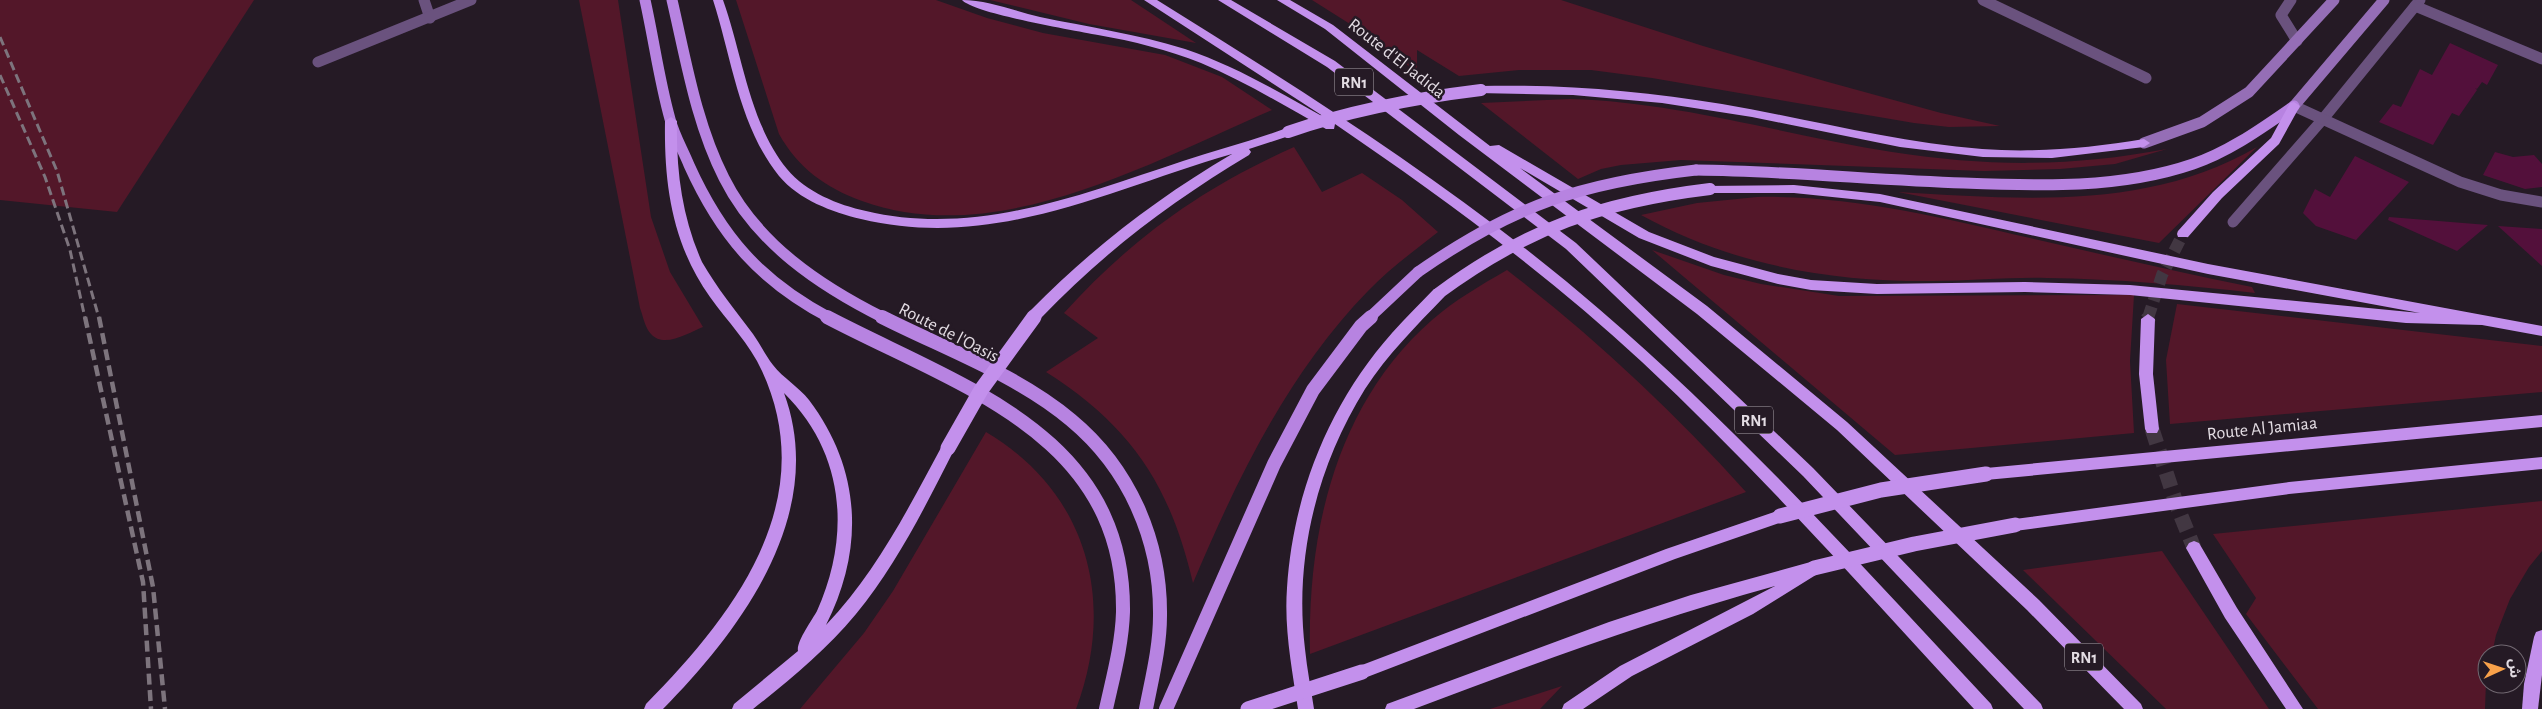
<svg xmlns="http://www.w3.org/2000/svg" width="2542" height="709" font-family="'Alegreya Sans','Noto Sans Arabic',sans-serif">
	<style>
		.green { fill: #531729 }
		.building { fill: #53103b }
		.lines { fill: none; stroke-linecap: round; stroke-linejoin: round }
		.trunk-tunnel-far1 { stroke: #423742; stroke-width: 12; stroke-dasharray: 12 6; stroke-linecap: butt }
		.trunk-tunnel { stroke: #423742; stroke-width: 15; stroke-dasharray: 15 8; stroke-linecap: butt }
		.service { stroke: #6a527e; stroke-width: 11 }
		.minor { stroke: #6a527e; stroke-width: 11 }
		.secondary { stroke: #956eb6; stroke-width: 11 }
		.primary-far1 { stroke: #b783e1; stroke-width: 11 }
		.primary { stroke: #b783e1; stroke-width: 14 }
		.trunk { fill: #c390ec; fill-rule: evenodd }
		.rail-far1 { stroke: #7d747d; stroke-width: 3; stroke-dasharray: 9 4.5; stroke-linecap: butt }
		.rail { stroke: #7d747d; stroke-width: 4.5; stroke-dasharray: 11 5.5; stroke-linecap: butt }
		.primary-bridge { stroke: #b783e1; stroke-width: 11 }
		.trunk-bridge-far1 { stroke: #c390ec; stroke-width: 12 }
		.trunk-bridge { stroke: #c390ec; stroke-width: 15 }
		.labels { text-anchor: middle; stroke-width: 5; stroke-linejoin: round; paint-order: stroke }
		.shield { fill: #251a25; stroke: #aaa2aa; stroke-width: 1 }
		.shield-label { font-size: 16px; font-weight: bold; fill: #e3dce3 }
		.street-label { font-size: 18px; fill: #e3dce3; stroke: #251a25 }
	</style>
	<rect width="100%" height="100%" fill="#251a25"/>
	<g class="green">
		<path d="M0,0H254L117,212L0,200Z"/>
		<path d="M579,0H618L651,217L670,272L703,327C690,332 664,349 651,334C645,328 643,316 640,308Z"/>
		<path d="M736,0H936L987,18L1043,33L1165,55L1222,77L1272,110C1151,162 997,250 862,201C826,188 798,168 779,134Z"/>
		<path d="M990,0H1131L1196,43L1089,24Z"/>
		<path d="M1312,0H1561L1703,46L1828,82L1941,113L2000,126L1949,127L1914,123L1652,78L1591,70H1519L1459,76L1417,50V72L1350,24Z"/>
		<path d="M1570,99C1680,102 1784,135 1892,152C1990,167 2070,167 2167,149L2115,164L2060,169L1984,171L1681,160L1621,165L1601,169L1578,179L1481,103Z"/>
		<path d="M1294,147L1322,192L1362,173L1402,200L1438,232C1414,251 1389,269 1368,291C1288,373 1237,479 1193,583C1170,485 1131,426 1046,372L1098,338L1064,313C1132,238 1202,188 1294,147Z"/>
		<path d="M2257,147L2159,243L1898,192C2019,199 2148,211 2257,147Z"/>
		<path d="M1757,197C1849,195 1940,217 2030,238C2104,255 2178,272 2252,287L2255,293C2186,285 2117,279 2047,278C2009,277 1971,281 1933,281C1831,282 1731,265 1641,215L1697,203Z"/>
		<path d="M1652,250L1724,275L1761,284L1839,296L2134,295L2130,361L2134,433L1895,455Z"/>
		<path d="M1507,270C1594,337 1672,410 1746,492L1310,654C1307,532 1336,404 1432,320C1455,300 1481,285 1507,270Z"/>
		<path d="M2177,304L2542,346V392L2170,424L2166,360Z"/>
		<path d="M986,432C1087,492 1117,600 1076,709H800L864,633L893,591Z"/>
		<path d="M2542,501V551L2529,567L2510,599L2496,635L2492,654H2487L2485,709H2318L2246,614L2256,598L2213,534Z"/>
		<path d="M2162,551L2269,709H2166L2023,570Z"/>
		<path d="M1562,686L1540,709H1490Z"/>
	</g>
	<g class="building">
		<path d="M2450,43L2498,65L2487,85L2482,82L2477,89L2475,88L2477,90L2459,116L2452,113L2433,145L2379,122L2393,104L2401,107L2420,69L2432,75Z"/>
		<path d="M2495,152L2513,157L2534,155L2542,164V187L2525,189L2483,175Z"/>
		<path d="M2355,156L2409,182L2356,240L2316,226L2303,213L2315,189L2330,197Z"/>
		<path d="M2389,217L2488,225L2457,251L2388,220Z"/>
		<path d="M2498,226L2542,229V266Z"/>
	</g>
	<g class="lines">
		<path class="trunk-tunnel-far1" d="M2148,318L2162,275L2183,234"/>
		<g class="trunk-tunnel">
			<path d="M2148,319L2149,317"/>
			<path d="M2152,429L2177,506L2194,548"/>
		</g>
		<g class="service">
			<path d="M424,0L430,18"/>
			<path d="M1983,0L2146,78"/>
			<path d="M2291,0L2281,15L2297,41"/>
			<path d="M318,62L471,0"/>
			<path d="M2233,222L2323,119L2420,0"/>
		</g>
		<g class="minor">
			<path d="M2415,6L2542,59"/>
			<path d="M2294,106L2460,182L2501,195L2542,202"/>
		</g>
		<g class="secondary">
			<path d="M2294,106L2384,0"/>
			<path d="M2144,143L2202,122L2249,92L2334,0"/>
		</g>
		<g class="primary-far1">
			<path d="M645,0C654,40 659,80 670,119C674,135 683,150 689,165C721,236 760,281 830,318"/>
			<path d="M672,0C686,60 696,123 724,178C757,244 820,286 884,318"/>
			<path d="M1696,170C1786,171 1875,180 1964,183C2040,186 2120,189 2193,164C2229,152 2262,128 2294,106"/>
			<path d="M1369,318L1418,272"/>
		</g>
		<g class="primary">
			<path d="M827,317C958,386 1125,433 1123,612C1122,645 1113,677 1106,709"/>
			<path d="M882,317C943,348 1018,375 1071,420C1129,468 1161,540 1160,616C1160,647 1152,678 1146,709"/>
			<path d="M1166,709L1274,464L1313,390L1361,326L1371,317"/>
		</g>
		<g class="trunk">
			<path d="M713,0H723C743,56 749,122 787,169C806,192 838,205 866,211C975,237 1080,195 1183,161C1216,150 1251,141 1284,129L1288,128L1294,132L1292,135L1249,149L1251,152L1249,155C1172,201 1103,253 1041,318L1036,319L1029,314L1031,310C1091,249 1157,198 1232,154C1107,190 994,251 861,219C832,212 799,200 779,176C739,126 732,59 713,0Z"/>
			<path d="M962,0C988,0 1014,11 1040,17C1088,27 1137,34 1185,49C1236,66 1282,94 1329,120L1144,0H1157C1310,95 1462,191 1599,309C1740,430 1864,568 1991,704L1993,709H1974C1865,591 1759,471 1642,362C1547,274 1442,197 1335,124L1334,129H1326C1285,106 1244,81 1201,63C1168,50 1133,41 1098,35C1074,30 975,14 962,0Z"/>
			<path d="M1218,0H1231L1335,61L1576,243L1813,468L2041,704L2043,709H2024L1803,476L1566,249L1327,67Z"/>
			<path d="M1277,0H1290L1333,25L1490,146L1499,145L1649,232L1714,257L1778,274L1811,280L1877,284L2025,282L2130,285L2420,313L2208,274L1880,202L1794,193H1710L1706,192L1704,189L1706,186L1794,185L1880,194L2208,264L2542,326V336L2482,325L2406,323L2130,295L2025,292L1877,294L1811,290L1778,284L1711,266L1639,238L1520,168L1707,306L1847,422L2039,600L2141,704L2143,709H2124L2027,610L1837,430L1697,314L1459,135L1325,29Z"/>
			<path d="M1481,86C1562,84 1642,91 1722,104C1809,119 1894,142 1982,149C2036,153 2091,148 2144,139L2150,143L2144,147L2052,158L1983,157L1900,147L1752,117L1662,103L1573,95L1477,93V87Z"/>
			<path d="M2294,102L2300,106L2279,144L2222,198L2188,237H2178L2177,234L2178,231L2213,192L2271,138L2290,103Z"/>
			<path d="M671,117L677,121C676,171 682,217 702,262C717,288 735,310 753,334C760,344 766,356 773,365C783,378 799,387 809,400C861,469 865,548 826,625C876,573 909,507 943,444L948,442L953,444L955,448C926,505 897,564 856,614C826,650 790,680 753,709H732L734,704L798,651C796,642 812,620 817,611C851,535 845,453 784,393C828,512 743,628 663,709H644L646,704C734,615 822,501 762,371C750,344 727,321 710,297C672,244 664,184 665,121Z"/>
			<path d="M1439,288L1444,289L1446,293L1444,297C1416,326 1387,355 1365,389C1317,466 1294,558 1305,649C1307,669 1311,689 1314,709H1298C1292,669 1284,629 1287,588C1293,494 1329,404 1392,333C1405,318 1420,304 1434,289Z"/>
			<path d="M2148,314L2155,319L2153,374L2159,429L2157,433H2147L2145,429L2139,374L2141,319Z"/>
			<path d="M2542,415V427L1986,480L1981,478L1979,474L1981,470L1986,468Z"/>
			<path d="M2542,457V469L2289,494L2015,531L2010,530L2007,525L2010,520L2015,519L2289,482Z"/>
			<path d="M1780,510L1785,511L1788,516L1785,521L1675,559L1362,679L1356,677L1354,672L1356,667L1362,665L1666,549Z"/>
			<path d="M2194,541L2199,543L2237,608L2303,709H2286L2225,618L2186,548L2189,543Z"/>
			<path d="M1814,561L1819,563L1822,568L1819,573L1753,614L1632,676L1583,709H1562L1564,704L1620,666L1775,586C1652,620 1533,664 1414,709H1385L1387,704L1609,622L1691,595Z"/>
			<path d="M2542,630V675L2538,709H2522L2524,684L2534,637L2536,632Z"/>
		</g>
		<g class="rail-far1">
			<path d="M0,37L57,171L99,318"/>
			<path d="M0,75L45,177L70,250L85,318"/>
		</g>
		<g class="rail">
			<path d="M85,317L143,582L151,709"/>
			<path d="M99,317L153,587L165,709"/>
		</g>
		<path class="primary-bridge" d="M1418,272C1514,205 1581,183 1696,170"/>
		<g class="trunk-bridge-far1">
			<path d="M1288,132C1351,110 1415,98 1481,90"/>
			<path d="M1439,293C1527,228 1602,202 1710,189"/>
			<path d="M1033,318L1036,314"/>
		</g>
		<g class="trunk-bridge">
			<path d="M948,448L981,390L1034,317"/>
			<path d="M1780,516L1881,490L1986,474"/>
			<path d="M1814,568L1914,544L2015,525"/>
			<path d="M1248,709L1362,672"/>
		</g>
	</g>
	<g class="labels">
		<g class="shield">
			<rect x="1335" y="68.5" width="38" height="27" rx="4"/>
			<rect x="1735" y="406.5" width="38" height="27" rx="4"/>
			<rect x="2065" y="643.5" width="38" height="27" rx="4"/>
		</g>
		<g class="shield-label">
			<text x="1354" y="88">RN1</text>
			<text x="1754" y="426">RN1</text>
			<text x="2084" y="663">RN1</text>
		</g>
		<g class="street-label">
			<text transform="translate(1397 58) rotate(38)" y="6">Route d'El Jadida</text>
			<text transform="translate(949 332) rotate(27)" y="6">Route de l'Oasis</text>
			<text transform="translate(2262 428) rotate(-6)" y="6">Route Al Jamiaa</text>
		</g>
	</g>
	<g transform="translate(2502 669) rotate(87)"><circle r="24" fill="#251a25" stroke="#716871"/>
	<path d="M0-4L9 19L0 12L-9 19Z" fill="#f8a14a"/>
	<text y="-8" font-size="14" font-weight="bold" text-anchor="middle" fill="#e3dce3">ش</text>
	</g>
</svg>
